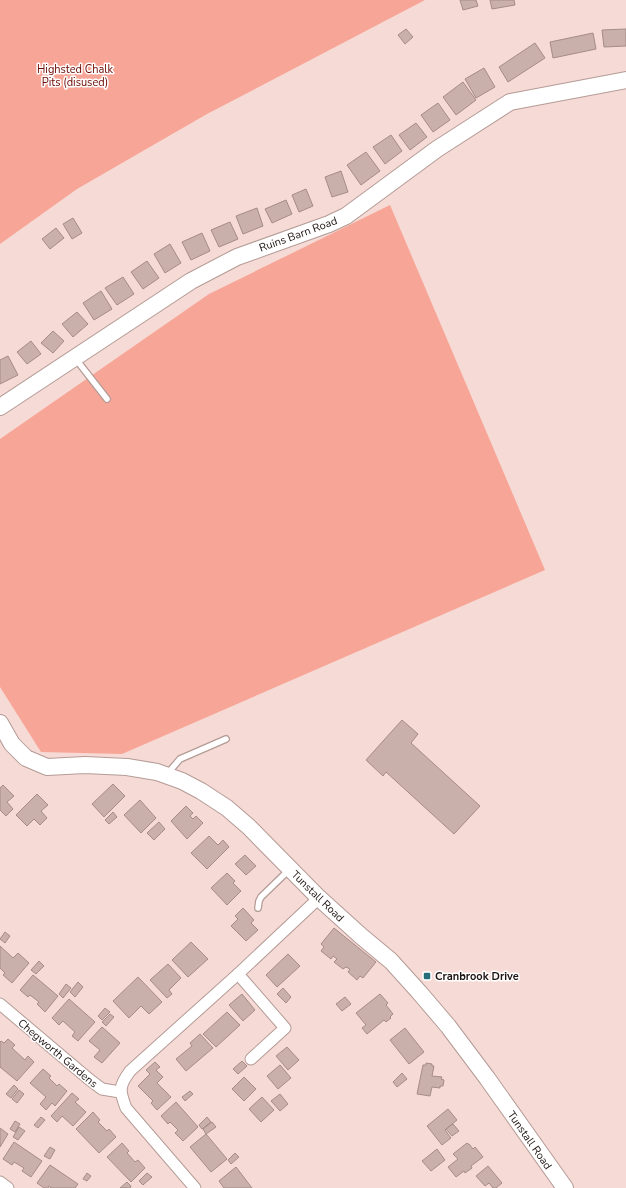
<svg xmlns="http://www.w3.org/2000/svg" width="626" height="1188" font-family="'Nunito Sans',sans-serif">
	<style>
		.green { fill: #f7a596 }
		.building { fill: #cab0ab; stroke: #a58c87 }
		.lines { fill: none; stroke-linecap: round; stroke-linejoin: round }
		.lane-casing { stroke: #b49b96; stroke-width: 8 }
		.street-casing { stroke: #b49b96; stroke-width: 13 }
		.secondary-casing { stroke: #b49b96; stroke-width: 18 }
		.lane { stroke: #fff; stroke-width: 5.5 }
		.street { stroke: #fff; stroke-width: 11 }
		.secondary { stroke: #fff; stroke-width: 16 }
		.poi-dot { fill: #256d79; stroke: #fff; stroke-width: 1.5 }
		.labels { text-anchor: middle; stroke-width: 3; stroke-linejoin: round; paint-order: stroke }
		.park-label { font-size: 11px; fill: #6b0801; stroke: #fff }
		.street-label { font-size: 11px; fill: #1d1412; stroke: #fff }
		.poi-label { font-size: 11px; font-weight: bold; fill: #1d1412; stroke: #fff; text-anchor: start }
	</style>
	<rect width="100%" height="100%" fill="#f6dad5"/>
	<g class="green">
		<path d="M0,0H425L207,114L77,189L0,244Z"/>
		<path d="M390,205L545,570L122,754L41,752L0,687V439L209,294Z"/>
	</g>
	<g class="building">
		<path d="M460,0H476L478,6L463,10Z"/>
		<path d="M490,0H514L515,5L492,9Z"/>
		<path d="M406,29L413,37L405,44L398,35Z"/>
		<path d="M626,29V46L604,47L602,30Z"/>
		<path d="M593,33L596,49L553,58L550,42Z"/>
		<path d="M535,43L545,58L508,82L499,67Z"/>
		<path d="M484,68L495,87L476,98L465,79Z"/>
		<path d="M463,82L476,100L456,115L443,97Z"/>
		<path d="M438,103L450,120L433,132L421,115Z"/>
		<path d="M416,123L427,137L410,150L399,135Z"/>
		<path d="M391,135L402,151L385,164L373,147Z"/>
		<path d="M366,152L380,171L361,185L347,165Z"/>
		<path d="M341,171L348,192L332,197L325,177Z"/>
		<path d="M306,189L313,206L299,212L292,195Z"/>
		<path d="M286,200L292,214L272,223L265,209Z"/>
		<path d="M257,208L263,226L243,234L236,216Z"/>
		<path d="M73,218L82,233L72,239L63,224Z"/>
		<path d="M230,222L238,239L219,247L211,230Z"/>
		<path d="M56,228L64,238L50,249L42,239Z"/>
		<path d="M202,233L210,251L191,260L182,242Z"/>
		<path d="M170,244L181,263L165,273L154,254Z"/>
		<path d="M147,261L159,278L143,289L131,272Z"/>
		<path d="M123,277L134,294L117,305L105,288Z"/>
		<path d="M101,291L112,309L94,320L83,303Z"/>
		<path d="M77,312L88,324L73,337L62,324Z"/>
		<path d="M53,331L64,341L53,353L41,343Z"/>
		<path d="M31,341L41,354L27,364L17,352Z"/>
		<path d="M8,356L18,375L0,384V360Z"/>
		<path d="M402,720L418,734L411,743L480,806L454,834L386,772L383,776L366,760Z"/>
		<path d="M113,784L125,796L104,817L92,804Z"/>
		<path d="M3,785L14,796L7,802L13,809L6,816L0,810V788Z"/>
		<path d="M37,794L48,805L41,811L47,818L40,825L34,819L27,826L16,815Z"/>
		<path d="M140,800L156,818L141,833L124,815Z"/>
		<path d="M186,806L193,813L190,816L193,819L196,816L203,823L187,839L171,821Z"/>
		<path d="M113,812L117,817L109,824L105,820Z"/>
		<path d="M159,822L165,829L154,840L147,833Z"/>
		<path d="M209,836L218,845L223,840L229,847L207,869L191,853Z"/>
		<path d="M245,855L256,866L246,875L235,864Z"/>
		<path d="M227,873L235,881L233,883L241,891L227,905L211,888Z"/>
		<path d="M243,908L254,920L251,923L258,930L246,941L231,926L238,919L235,916Z"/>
		<path d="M334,928L376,962L363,978L360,976L357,980L348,972L350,969L346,967L343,969L334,962L337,959L333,956L331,959L321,951L324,947L321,944Z"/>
		<path d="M5,932L10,936L5,943L0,939Z"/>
		<path d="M191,942L208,959L188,977L172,960Z"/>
		<path d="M0,946L13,958L18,953L29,963L12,983L3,975L5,973L0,968Z"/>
		<path d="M288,954L300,966L277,987L266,975Z"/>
		<path d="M39,961L44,966L36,974L31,970Z"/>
		<path d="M168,964L181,978L169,990L172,994L167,998L150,980Z"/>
		<path d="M33,975L58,996L45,1012L37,1004L39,1002L30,995L28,997L20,990Z"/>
		<path d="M138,977L162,1002L149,1014L141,1006L129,1018L113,1001Z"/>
		<path d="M78,982L83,987L75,997L70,992Z"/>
		<path d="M66,984L71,988L63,998L59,994Z"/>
		<path d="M283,988L291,997L286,1003L277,994Z"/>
		<path d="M242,994L255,1010L243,1021L229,1005Z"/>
		<path d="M380,994L388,1003L386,1005L393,1014L390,1017L391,1018L386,1022L384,1020L367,1034L362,1028L366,1025L356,1013Z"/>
		<path d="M345,997L351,1004L342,1011L336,1004Z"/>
		<path d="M69,999L95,1022L78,1041L72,1036L75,1032L63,1021L59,1025L52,1018Z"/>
		<path d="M105,1008L110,1012L102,1020L98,1016Z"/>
		<path d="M227,1012L240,1025L216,1047L203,1034Z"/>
		<path d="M110,1014L114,1017L106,1026L102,1022Z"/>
		<path d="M102,1027L120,1043L102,1063L94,1057L100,1050L89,1041Z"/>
		<path d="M405,1028L424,1052L409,1064L390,1040Z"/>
		<path d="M200,1034L213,1048L186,1071L176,1059L192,1046L190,1043Z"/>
		<path d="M8,1039L15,1045L12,1048L25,1060L28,1056L34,1062L17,1081L0,1067V1042L1,1041L4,1043Z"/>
		<path d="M287,1047L299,1060L288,1070L276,1056Z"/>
		<path d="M242,1061L247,1066L238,1074L233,1069Z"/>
		<path d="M155,1062L160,1067L156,1070L163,1077L157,1083L171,1097L157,1110L151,1103L153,1101L138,1086L150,1074L146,1070Z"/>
		<path d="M426,1063L432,1064V1066H434L432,1076L442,1077L441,1079L444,1080L443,1086H440V1088L432,1087L430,1096L417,1094L423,1065H426Z"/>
		<path d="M280,1065L291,1078L278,1089L267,1076Z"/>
		<path d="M43,1069L51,1076L49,1078L57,1086L59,1084L67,1091L55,1106L52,1103L46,1110L40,1104L46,1097L30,1083Z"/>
		<path d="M402,1073L407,1079L397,1087L393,1082Z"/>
		<path d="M244,1077L256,1089L244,1101L232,1089Z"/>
		<path d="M14,1085L18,1089L11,1098L6,1094Z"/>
		<path d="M19,1090L24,1094L17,1103L12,1099Z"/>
		<path d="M190,1091L193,1094L185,1101L182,1097Z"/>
		<path d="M72,1093L79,1099L75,1102L86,1112L73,1126L62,1116L57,1122L51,1116Z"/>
		<path d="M280,1094L288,1104L280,1111L271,1101Z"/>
		<path d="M262,1097L274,1110L261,1122L249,1109Z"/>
		<path d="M176,1102L198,1127L183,1141L175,1133L178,1130L170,1122L168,1124L161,1116Z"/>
		<path d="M448,1109L457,1120L445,1130L451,1138L442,1145L427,1126Z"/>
		<path d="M93,1112L100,1120L98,1122L107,1131L109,1129L116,1137L99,1153L76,1129Z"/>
		<path d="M41,1117L45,1120L38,1128L34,1125Z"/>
		<path d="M207,1117L211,1122L202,1129L199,1125Z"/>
		<path d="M15,1121L20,1124L15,1132L10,1129Z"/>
		<path d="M212,1122L216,1127L206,1134L203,1129Z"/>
		<path d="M453,1124L459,1131L452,1136L446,1129Z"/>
		<path d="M19,1127L25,1131L18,1140L13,1137Z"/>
		<path d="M0,1128L8,1134L0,1147Z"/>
		<path d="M206,1134L227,1159L211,1172L190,1147Z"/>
		<path d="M14,1142L42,1161L31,1177L22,1171L24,1168L14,1162L12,1165L3,1159Z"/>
		<path d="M122,1143L129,1151L127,1153L135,1162L138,1160L145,1168L131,1182L107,1157Z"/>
		<path d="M467,1143L468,1144H469L473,1149L475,1147L483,1157L471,1166L472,1168L465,1173L464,1171L456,1177L448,1167L458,1159L453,1154Z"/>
		<path d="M50,1147L55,1150L50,1159L44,1156Z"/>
		<path d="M437,1149L445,1160L431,1171L422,1161Z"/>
		<path d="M235,1153L239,1157L231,1164L228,1160Z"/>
		<path d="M50,1165L78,1184L75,1188H51L49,1186L48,1188H44L37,1183Z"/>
		<path d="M488,1166L502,1183L496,1188H493L489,1183L485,1186L476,1176Z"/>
		<path d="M236,1167L252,1188H224L219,1181Z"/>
		<path d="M87,1173L91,1176L87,1181L83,1179Z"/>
		<path d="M147,1173L152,1177L143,1185L139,1181Z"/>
		<path d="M127,1182L131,1186L130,1188H120Z"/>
	</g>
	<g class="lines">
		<g class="lane-casing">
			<g id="lane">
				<path d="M75,358L107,399"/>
				<path d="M168,773L180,759L226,739"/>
				<path d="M258,908L259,901L261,897L290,869"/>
			</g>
		</g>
		<g class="street-casing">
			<g id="street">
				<path d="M238,974L285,1028L251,1059"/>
				<path d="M0,1004L90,1080L102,1089L120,1092"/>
				<path d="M0,1182L8,1188"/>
				<path d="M195,1188L126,1108C119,1090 119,1086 130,1071L238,974L319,898"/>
			</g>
		</g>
		<g class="secondary-casing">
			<g id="secondary">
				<path d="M0,407L191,281L237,257L329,224L346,216L437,149L510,102L626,80"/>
				<path d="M0,723L12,744L26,758L47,767L85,765L127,767L157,772L182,781L201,791L227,808L249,827L319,898L361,936L391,961L419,992L448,1026L487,1078L565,1188"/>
			</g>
		</g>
		<use href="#lane" class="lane"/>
		<use href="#street" class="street"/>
		<use href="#secondary" class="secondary"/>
	</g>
	<rect class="poi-dot" x="423" y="972" width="8" height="8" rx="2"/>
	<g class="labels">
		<g class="park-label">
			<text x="75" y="73">Highsted Chalk<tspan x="75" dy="13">Pits (disused)</tspan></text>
		</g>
		<g class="street-label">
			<text transform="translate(298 234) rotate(-20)" y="4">Ruins Barn Road</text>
			<text transform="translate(318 896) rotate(44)" y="4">Tunstall Road</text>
			<text transform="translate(58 1053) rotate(40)" y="4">Chegworth Gardens</text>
			<text transform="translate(530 1140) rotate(55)" y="4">Tunstall Road</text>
		</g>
		<g class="poi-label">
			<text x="435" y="980">Cranbrook Drive</text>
		</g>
	</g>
</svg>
